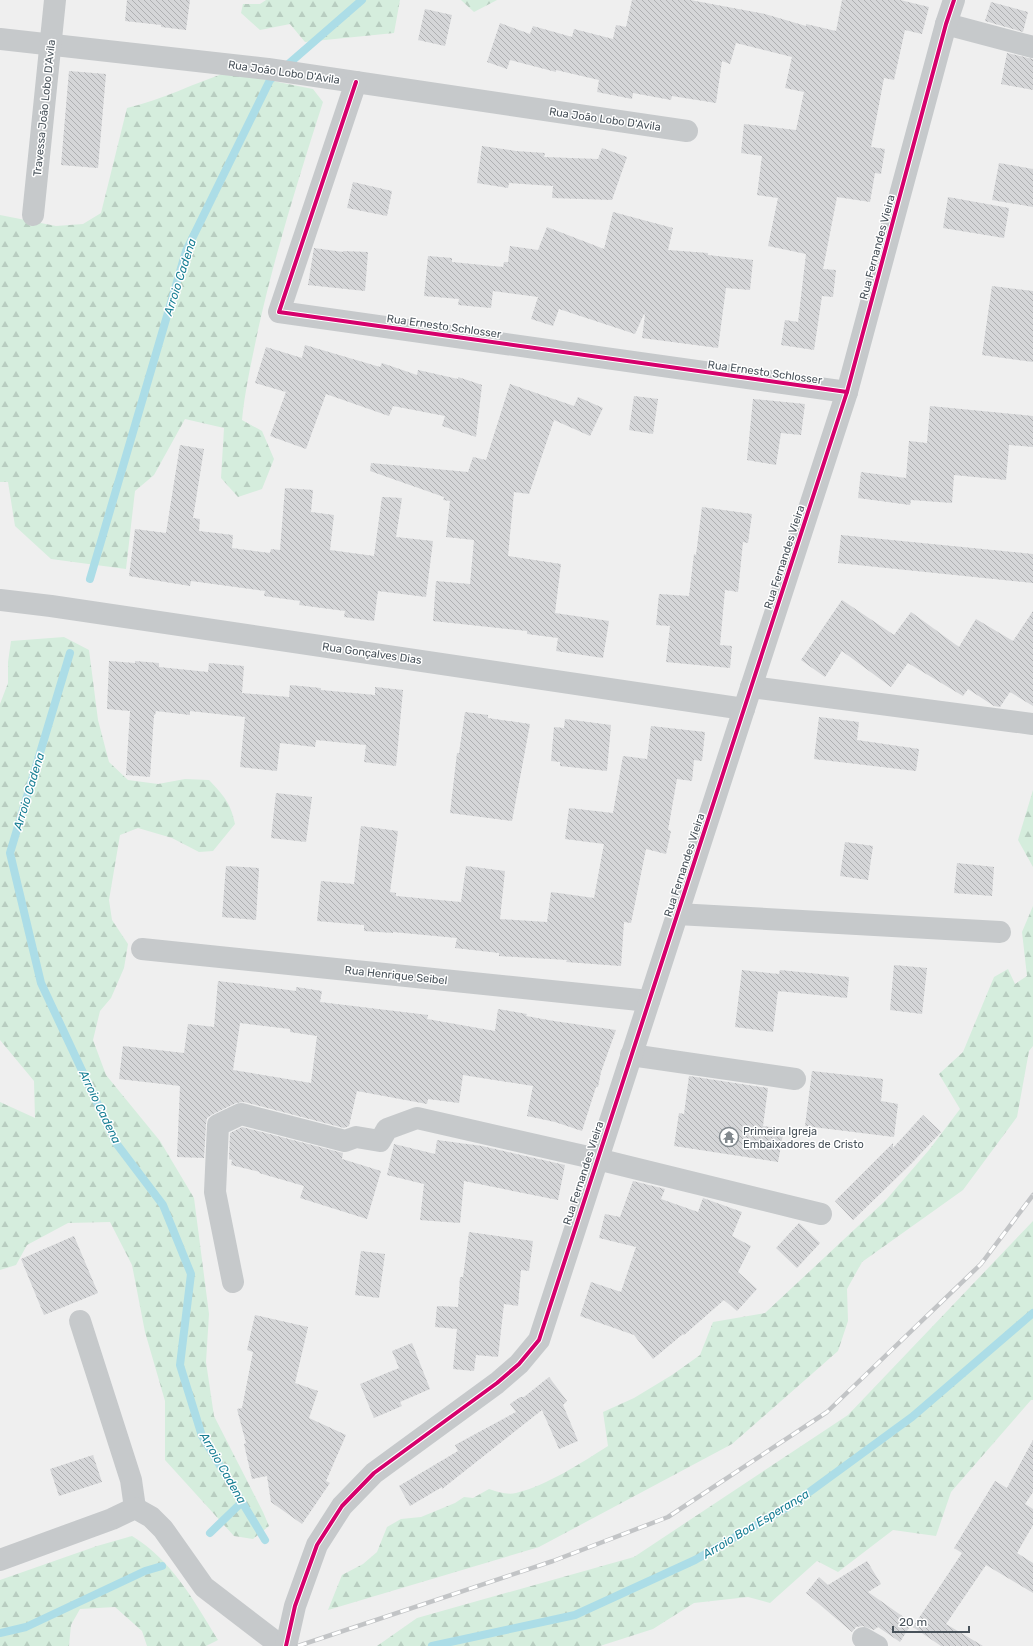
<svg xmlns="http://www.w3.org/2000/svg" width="1033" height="1646" font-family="Rubik,sans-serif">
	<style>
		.forest { fill: url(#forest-firs) }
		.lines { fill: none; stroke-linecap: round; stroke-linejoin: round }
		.stream { stroke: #acdde7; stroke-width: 8 }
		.building { fill: url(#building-back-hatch); fill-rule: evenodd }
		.minor { stroke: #c6c9cb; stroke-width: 22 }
		.rail-casing { stroke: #c2c4c6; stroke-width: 4.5 }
		.rail { stroke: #fff; stroke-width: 3; stroke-dasharray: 9; stroke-linecap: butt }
		.cycleway-casing { stroke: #fff; stroke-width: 6 }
		.cycleway { stroke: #d6006c; stroke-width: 4 }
		.labels { text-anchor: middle; stroke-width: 3; stroke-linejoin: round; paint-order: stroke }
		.street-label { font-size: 11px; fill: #48525a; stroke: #fff }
		.poi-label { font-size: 11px; fill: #48525a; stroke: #fff; text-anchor: start }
		.water-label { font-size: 12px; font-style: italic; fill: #187f95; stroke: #fff }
	</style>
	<defs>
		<pattern id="forest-firs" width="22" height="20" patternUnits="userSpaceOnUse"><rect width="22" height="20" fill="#d5eddd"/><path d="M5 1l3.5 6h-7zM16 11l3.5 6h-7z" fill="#b8cdc0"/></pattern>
		<pattern id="building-back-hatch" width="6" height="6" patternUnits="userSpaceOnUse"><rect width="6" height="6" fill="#d5d6d8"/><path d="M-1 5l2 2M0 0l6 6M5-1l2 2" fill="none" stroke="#afb0b2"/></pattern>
	</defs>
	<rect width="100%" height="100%" fill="#efefef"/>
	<g class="forest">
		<path d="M266,0H400L394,33L305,42L290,24L260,30L241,13L243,4H260Z"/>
		<path d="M461,0H497L474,12Z"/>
		<path d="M228,72L313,89L323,102C299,177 275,253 258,330C252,360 245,389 242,420L262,431L274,459L262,489L238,497L221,478L224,428L185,419L154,475L135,491L126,569L51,559L15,526L8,482H0V215L56,226L83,224L101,213L127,108C162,100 194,83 228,72Z"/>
		<path d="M64,637L89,650L98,720L109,762L128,780L158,784L185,779L209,780C223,795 231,803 235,824L213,851L199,852L172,838L138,828L120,835L109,900L112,920L128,944L124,968L111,998L100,1011L93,1040L106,1075L160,1141L194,1198L209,1314L206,1362L214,1416L263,1512L269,1526L253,1539L234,1536L165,1460V1401L145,1332L132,1265L110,1222L68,1223L27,1245L16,1265L0,1270V1102L35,1118L34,1081L0,1040V704L8,683V662L11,641Z"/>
		<path d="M1033,790V867L1018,840Z"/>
		<path d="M1033,906V1046L1029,1051L1017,1117L963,1190L862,1262L847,1289L848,1321L838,1351L732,1444L539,1547L328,1610L342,1575L363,1564L377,1552L387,1527L401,1519L421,1517L455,1503L464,1497L473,1498L489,1489C498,1492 507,1495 516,1493C548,1485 581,1463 608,1446L603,1412L634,1398L672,1375L700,1355L713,1322L765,1313L886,1200L929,1150L960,1109L939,1074L963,1052L994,977L1008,969L1015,984L1027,976L1022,932Z"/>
		<path d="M1033,1221V1400H1031L951,1492L936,1536L893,1530L838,1572L817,1561L770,1603L748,1597L694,1603L653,1629L600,1646H377L417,1618L634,1557L848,1415Z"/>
		<path d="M132,1536C172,1560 194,1601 218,1640L206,1646H147L142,1631L115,1607L80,1609L71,1625L69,1646H0V1580L97,1546Z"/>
	</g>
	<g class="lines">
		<g class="stream">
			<path d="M90,579L186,251L270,80L362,0"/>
			<path d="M70,653L10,853L41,983L116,1143L163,1205L191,1274L180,1365L202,1436L265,1540"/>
			<path d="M210,1533L242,1502"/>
			<path d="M0,1633L26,1627L145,1571L162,1566"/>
			<path d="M432,1646L575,1615L695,1560L793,1504L912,1417L1033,1313"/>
		</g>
	</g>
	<g class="building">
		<path d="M127,0H190L186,30L161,27V25L125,21Z"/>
		<path d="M632,0H690L765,14L806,26V24L836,31L842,0H900L929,7L922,34L905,30L894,80L884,78L871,147L885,149L881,174L875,173L870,202L837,197L823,269L836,270L833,297L822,296L814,350L781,345L785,320L798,322L806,254L768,246L778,198L757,195L762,156L741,153L744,124L796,130L804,92L785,88L792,57L736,43L730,64L722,61L716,103L672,96L671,100L633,93L632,99L597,92L599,80L556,70V72L510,60L507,69L487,62L500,23L530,34L533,26L572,37L574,29L613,39L616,25L626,27Z"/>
		<path d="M991,2L1028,12L1023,32L985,21Z"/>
		<path d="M425,9L452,15L445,46L418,40Z"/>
		<path d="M1007,53L1033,59V90L1001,84Z"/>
		<path d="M69,71L106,74L98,168L61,165Z"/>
		<path d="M482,146L516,151L545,153L544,157L598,159L602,148L627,157L612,200L552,198L553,186L509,183L508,188L477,183Z"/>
		<path d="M999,163L1033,169V207L992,200Z"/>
		<path d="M353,182L392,191L387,216L347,208Z"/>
		<path d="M948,197L1009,208L1004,238L943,228Z"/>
		<path d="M613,212L673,228L668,250L708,253V255L753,260L750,290L726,288L718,348L642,338L645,315L644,314L635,334L559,309L553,326L531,319L538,297L493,291L491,308L458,305L459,299L424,296L428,256L452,258V262L503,267L504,262H508L510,246L538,250L547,227L604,249Z"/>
		<path d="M314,248L343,252V251L368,252L365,291L308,285Z"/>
		<path d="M992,286L1033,291V362L982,355Z"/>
		<path d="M305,345L380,367L382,363L417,375L418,370L458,379V377L482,385L476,437L442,426L445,416L393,406L389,416L326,394L306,449L270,436L286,392L255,383L266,347L302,358Z"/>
		<path d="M510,384L574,406L578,397L603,408L590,436L554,420L529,494L514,492L508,556L561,564L555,613L609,621L603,658L556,651L558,638L527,634V631L433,621L436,581L470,584L474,540L446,537L450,501L443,500L444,497L370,471L371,463L468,472L473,457L486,460Z"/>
		<path d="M634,396L658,399L653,434L629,430Z"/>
		<path d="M753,399L805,404L801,435L781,433L776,465L747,460Z"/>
		<path d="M930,406L1033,416V447L1009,445L1006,480L954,475L952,503L911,500L910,505L858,498L861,472L906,478L909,441L927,443Z"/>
		<path d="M180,445L204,449L193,518L200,519L199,531L233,535L232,548L270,553L271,549L280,550L285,488L313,490L311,512L334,515L330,550L374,556L382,497L402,498L396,537L433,541L426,597L378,591L374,621L344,617L345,611L299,605L300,601L264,596L265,591L191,581L190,586L129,576L135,529L166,533Z"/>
		<path d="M702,507L752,514L748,543L743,542L738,592L725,590L720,645L732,646L730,668L666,662L670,626L656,625L659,594L689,596L694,554L696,555Z"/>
		<path d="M841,535L1033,554V583L838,563Z"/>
		<path d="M842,600L894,635L911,612L959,647L976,619L1013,641L1033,611V706L1010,692L1000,707L994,706L968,689L963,696L908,663L891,687L842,651L825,677L801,660Z"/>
		<path d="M109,661L135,663V661L159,663V667L208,672L209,663L244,666L242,693L289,697L290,685L321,688V690L375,695V687L403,690L396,766L364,762L366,745L316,740L315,747L280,743L277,771L240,767L245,717L190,711V715L156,711L155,715H154L150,777L126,775L130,711L107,709Z"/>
		<path d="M465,712L488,715V718L530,724L512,821L450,813L457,753H459Z"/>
		<path d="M819,717L859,722L857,740L919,749L916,771L814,759Z"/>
		<path d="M565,719L611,725L607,771L560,766V762L551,761L554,727L564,728Z"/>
		<path d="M651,726L705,732L702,761L694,760L692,781L677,779L668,830L671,831L666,854L646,849L631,923L624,922L621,966L566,962L567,960L499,956V953L455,948L457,938L393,932V933L364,931V925L317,921L321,881L354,884L361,826L398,831L390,892L396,893V896L461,902L466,866L505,871L500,919L547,922L551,892L594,898L604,844L565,839L569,808L613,813L623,756L647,759Z"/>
		<path d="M276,793L312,797L306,842L271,838Z"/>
		<path d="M845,842L873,846L868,880L840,876Z"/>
		<path d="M957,863L994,867L992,896L954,893Z"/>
		<path d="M226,866L259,868L256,920L222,917Z"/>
		<path d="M894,965L927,968L922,1014L890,1010Z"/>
		<path d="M742,970L779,974L780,970L849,977L847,998L778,991L779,983L773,1032L735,1027Z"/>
		<path d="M218,981L296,991V987L322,991L320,1002L428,1015L427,1019L495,1031L498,1009L527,1014L526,1016L554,1021L616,1030L601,1072L598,1087H596L582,1131L555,1122L527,1116L533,1086L463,1075L459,1103L428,1099L427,1104L357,1091L349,1126L344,1128L244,1102L236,1103L213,1114L207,1118L206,1124L204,1158L177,1157L180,1086L119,1079L123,1046L184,1053L188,1024L214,1027ZM240,1023L290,1029V1032L317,1036L311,1083L233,1070Z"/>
		<path d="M812,1071L883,1079L881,1101L898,1104L894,1137L805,1126Z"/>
		<path d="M689,1076L768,1088L763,1126L784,1129L778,1162L674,1146L679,1113L684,1114Z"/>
		<path d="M923,1115L941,1132L911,1164L853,1220L835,1201L893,1143V1148Z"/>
		<path d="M242,1127L343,1153L342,1159L381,1171L367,1219L300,1198L304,1186L259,1173L260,1172L231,1165L232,1160L229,1159L230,1133Z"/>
		<path d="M437,1140L482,1146L565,1165L558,1200L464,1181L460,1223L420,1220L424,1184L387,1175L394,1144L435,1154Z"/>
		<path d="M633,1181L665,1189L661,1199L698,1212L703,1198L742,1212L732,1236L751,1246L738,1272L757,1289L737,1311L724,1300L684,1335L683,1334L653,1359L634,1335L580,1316L591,1282L621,1292L636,1247L599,1238L605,1214L620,1217Z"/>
		<path d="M799,1223L820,1243L797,1268L776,1248Z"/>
		<path d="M469,1232L533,1241L529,1271L521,1270L518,1306L504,1304L498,1357L476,1355L474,1371L453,1369L457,1329L435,1327L437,1306L458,1307L460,1277H463Z"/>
		<path d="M74,1236L98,1293L44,1315L21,1259Z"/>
		<path d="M361,1251L385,1254L379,1298L355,1295Z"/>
		<path d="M255,1315L308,1327L295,1383L318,1391L309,1418L346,1435L326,1481L330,1483L302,1524L271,1502L267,1476L252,1479L244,1444L246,1443L237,1409L242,1408L253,1352L247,1350Z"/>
		<path d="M412,1343L430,1389L400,1402L402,1406L374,1418L360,1384L399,1368L392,1351Z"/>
		<path d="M549,1377L567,1401L563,1405L578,1441L559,1449L542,1410L442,1489V1487L410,1506L399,1486L458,1451L455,1445L516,1412L510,1404L520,1397H524Z"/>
		<path d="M1033,1440V1492L1025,1504L1033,1509V1525L1017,1553L1033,1563V1593L986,1565L946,1624L983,1646H941L913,1627L962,1553L954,1548L995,1481L1007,1488Z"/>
		<path d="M93,1455L102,1482L59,1496L50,1469Z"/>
		<path d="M867,1561L881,1584L868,1592L912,1623L900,1642L878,1627L874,1630L863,1626L856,1627L852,1632L806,1593L819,1577L828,1585Z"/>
	</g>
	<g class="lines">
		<g class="minor">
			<path d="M946,24L1033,47"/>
			<path d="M0,39L268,69L687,131"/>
			<path d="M356,82L279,312L847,392"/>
			<path d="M33,215L55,0"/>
			<path d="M0,600L51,606L744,709"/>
			<path d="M751,687L1033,724"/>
			<path d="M677,914L1000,932"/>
			<path d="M142,949L649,1001"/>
			<path d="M631,1055L795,1079"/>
			<path d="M233,1282L215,1192L218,1125L241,1114L345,1141L356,1137L380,1141L387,1129L417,1118L597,1159L821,1214"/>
			<path d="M80,1321L131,1480L135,1508"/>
			<path d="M0,1560L112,1519L135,1508L151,1517L163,1529L204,1587L281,1646"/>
			<path d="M863,1638L877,1646"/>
			<path d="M286,1646L295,1606L317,1545L342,1506L374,1473L497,1383L519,1364L539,1340L847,392L946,24L954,0"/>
		</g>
		<g class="rail-casing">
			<path id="rail" d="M298,1646L553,1561L668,1517L827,1412L981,1264L1033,1195"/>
		</g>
		<use href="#rail" class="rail"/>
		<g class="cycleway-casing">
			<g id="cycleway">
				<path d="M356,82L279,312L847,392"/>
				<path d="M286,1646L295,1606L317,1545L342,1506L374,1473L497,1383L519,1364L539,1340L847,392L946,24L954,0"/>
			</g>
		</g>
		<use href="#cycleway" class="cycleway"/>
	</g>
	<defs>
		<g id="temple-ring" transform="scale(1)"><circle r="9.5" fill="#fff" stroke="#82898e" stroke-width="1.5"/><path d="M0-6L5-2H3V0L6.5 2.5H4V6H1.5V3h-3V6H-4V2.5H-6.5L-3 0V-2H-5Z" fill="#82898e"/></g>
	</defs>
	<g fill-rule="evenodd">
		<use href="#temple-ring" x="729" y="1137"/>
	</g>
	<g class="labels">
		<g class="street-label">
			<text transform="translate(284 72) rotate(8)" y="4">Rua João Lobo D'Avila</text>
			<text transform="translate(44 108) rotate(-84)" y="4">Travessa João Lobo D'Avila</text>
			<text transform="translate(605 119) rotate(8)" y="4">Rua João Lobo D'Avila</text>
			<text transform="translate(877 247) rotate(-75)" y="4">Rua Fernandes Vieira</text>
			<text transform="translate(444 326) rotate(8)" y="4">Rua Ernesto Schlosser</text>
			<text transform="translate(765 372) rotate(8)" y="4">Rua Ernesto Schlosser</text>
			<text transform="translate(784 557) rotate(-72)" y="4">Rua Fernandes Vieira</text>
			<text transform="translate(372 653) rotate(8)" y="4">Rua Gonçalves Dias</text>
			<text transform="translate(684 865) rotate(-72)" y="4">Rua Fernandes Vieira</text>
			<text transform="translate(396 975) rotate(6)" y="4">Rua Henrique Seibel</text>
			<text transform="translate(583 1173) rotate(-72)" y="4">Rua Fernandes Vieira</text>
		</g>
		<g class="poi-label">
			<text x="743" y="1135">Primeira Igreja<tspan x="743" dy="13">Embaixadores de Cristo</tspan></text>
		</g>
		<g class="water-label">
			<text transform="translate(180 277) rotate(-72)" y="4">Arroio Cadena</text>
			<text transform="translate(29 791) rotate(-73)" y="4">Arroio Cadena</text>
			<text transform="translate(100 1107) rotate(64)" y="4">Arroio Cadena</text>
			<text transform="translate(223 1468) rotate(60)" y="4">Arroio Cadena</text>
			<text transform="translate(756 1524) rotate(-31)" y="4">Arroio Boa Esperança</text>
		</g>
	</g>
	<path d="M893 1626v6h76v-6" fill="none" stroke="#48525a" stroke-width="2"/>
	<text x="899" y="1626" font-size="12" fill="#48525a" stroke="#ffffff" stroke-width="3" paint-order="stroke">20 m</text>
</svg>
